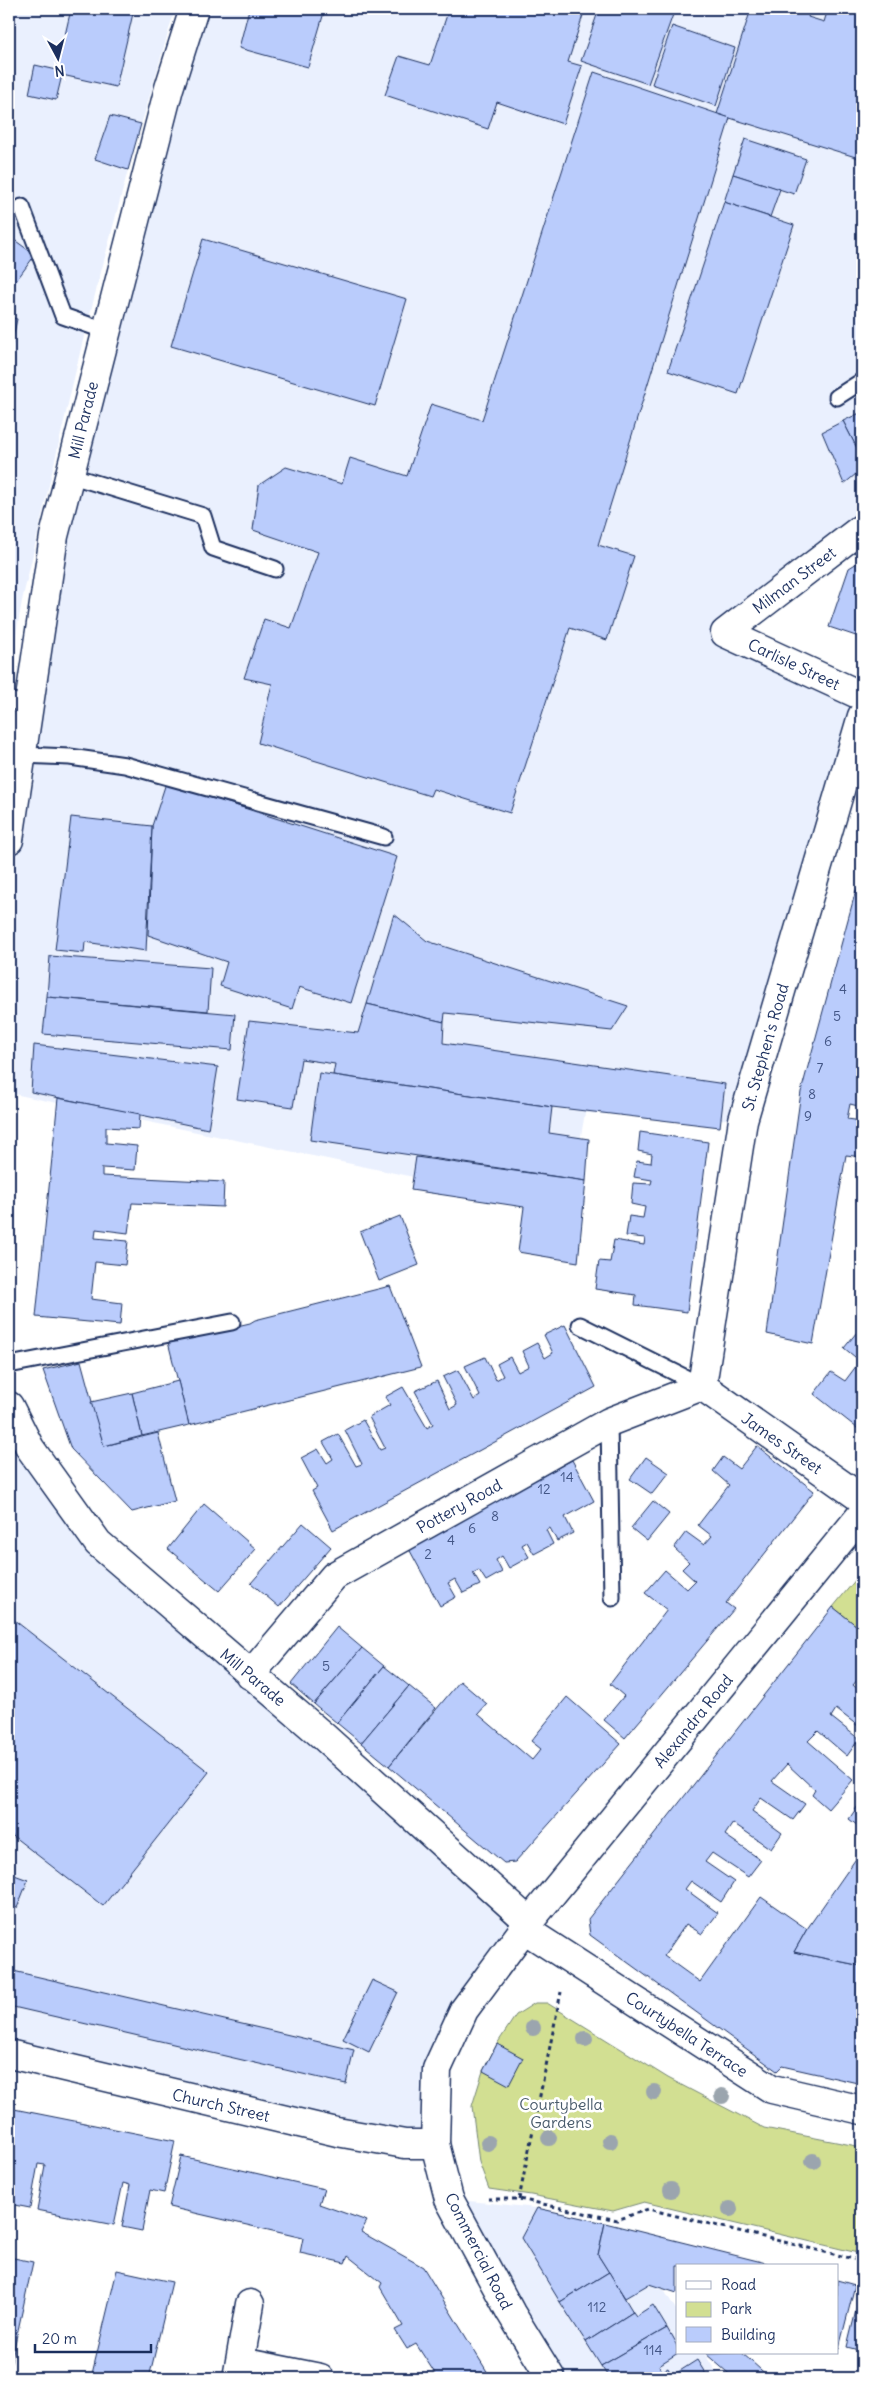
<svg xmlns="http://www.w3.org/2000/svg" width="871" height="2387" font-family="Delius,sans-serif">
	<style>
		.built { fill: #eaf0fe }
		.green { fill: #d2df92; stroke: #768778 }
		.building { fill: #baccfc; stroke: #1b2f5e }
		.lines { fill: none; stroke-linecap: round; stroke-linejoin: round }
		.service-casing { stroke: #1b2f5e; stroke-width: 19 }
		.minor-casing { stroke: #1b2f5e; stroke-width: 31 }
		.tertiary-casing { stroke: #1b2f5e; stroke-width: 31 }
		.path { stroke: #1b2f5e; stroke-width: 3; stroke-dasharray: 4 4; stroke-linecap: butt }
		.service { stroke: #fff; stroke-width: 15 }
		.minor { stroke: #fff; stroke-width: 28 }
		.tertiary { stroke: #fff; stroke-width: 28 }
		.tree { fill: #9ba5ae }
		.labels { text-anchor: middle; stroke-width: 5; stroke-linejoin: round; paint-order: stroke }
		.number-label { font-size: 14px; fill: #435686 }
		.street-label { font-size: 16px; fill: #1b2f5e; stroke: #fff }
		.park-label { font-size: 16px; fill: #495b6b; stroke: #fff }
	</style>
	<rect width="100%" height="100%" fill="#fff"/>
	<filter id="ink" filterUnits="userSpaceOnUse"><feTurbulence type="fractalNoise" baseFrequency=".02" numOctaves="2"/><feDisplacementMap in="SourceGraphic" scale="10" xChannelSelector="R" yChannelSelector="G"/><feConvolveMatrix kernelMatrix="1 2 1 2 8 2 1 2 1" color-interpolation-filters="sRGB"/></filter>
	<g filter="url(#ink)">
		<g class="built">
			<path d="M9,9H175L128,170L82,344L22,601L9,674Z"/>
			<path d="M203,9H862V528L725,632L862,696L743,1120L585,1113L568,1209L9,1093V868L63,542Z"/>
			<path d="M9,1406L98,1544L529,1922L464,2010L435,2144L9,2052Z"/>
			<path d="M449,2199L537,2208L625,2228L677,2311V2353H704L720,2378H556Z"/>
		</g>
		<g class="green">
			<path d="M862,1572V1630L833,1607Z"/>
			<path d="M535,2003H547L668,2078L764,2128L862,2147V2254L644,2202L613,2211L531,2195L489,2189L479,2162L472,2106L483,2071L497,2044L516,2015Z"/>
		</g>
		<g class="building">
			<path d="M71,9H134L116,87L62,75L56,100L29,94L35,65L57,70Z"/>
			<path d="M249,9H325L308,67L239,48Z"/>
			<path d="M449,9H585L568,62L582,66L563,124L497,102L488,129L385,95L399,56L430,65Z"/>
			<path d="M599,9H675L648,84L581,61Z"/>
			<path d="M751,9H811L808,17L824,22L828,9H862V159L717,114Z"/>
			<path d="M672,26L735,48L716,106L652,84Z"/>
			<path d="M594,72L730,118L598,545L634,556L607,640L570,628L510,813L433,789L430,796L258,743L272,684L244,678L264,619L291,628L318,552L253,530L259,485L286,467L342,484L350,458L407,476L431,404L482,420Z"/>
			<path d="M110,116L141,124L128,170L95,159Z"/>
			<path d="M745,139L806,159L794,194L733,174Z"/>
			<path d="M733,174L780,189L770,217L724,202Z"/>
			<path d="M724,202L794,225L738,394L668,371Z"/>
			<path d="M9,236L35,255L10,289L9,288Z"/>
			<path d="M203,239L407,299L375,406L171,346Z"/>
			<path d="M9,317L17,319L9,357Z"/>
			<path d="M862,412V458L843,421Z"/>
			<path d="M843,421L862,458V469L844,484L822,432Z"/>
			<path d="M862,560V638L829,627L849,568Z"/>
			<path d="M166,783L397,857L351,1003L299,987L292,1009L220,986L227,962L148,935L152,826Z"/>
			<path d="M71,817L152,826L146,951L85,942L84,953L55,950Z"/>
			<path d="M856,890L862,891V1054L859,1070L862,1071V1107L850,1104L847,1119L862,1121V1157L846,1155L813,1344L767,1334L801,1092Z"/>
			<path d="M394,914L427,941L628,1006L612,1031L445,1013L444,1022L367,1004Z"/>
			<path d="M50,956L211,968L208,1011L47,997Z"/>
			<path d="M47,997L235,1014L232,1050L43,1034Z"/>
			<path d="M367,1004L444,1022L443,1043L725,1084L720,1127L552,1107L333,1075L335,1064L301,1059L293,1107L237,1099L249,1021L358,1033Z"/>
			<path d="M34,1045L218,1067L208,1129L31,1092Z"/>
			<path d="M319,1073L552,1107L549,1133L589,1139L586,1181L310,1140Z"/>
			<path d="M58,1098L140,1114L139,1129L106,1127V1143L137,1146L135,1170L102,1168V1176L224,1182L223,1207L132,1203L128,1233L96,1229L95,1238L128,1241L125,1265L95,1262L91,1299L122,1303L120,1325L36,1317Z"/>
			<path d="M640,1132L708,1142L687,1312L635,1305L636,1295L595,1289L599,1261L610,1262L614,1240L644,1245L645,1238L626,1236L629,1216L643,1218L645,1207L631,1204L633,1183L651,1184L652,1180L634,1177L637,1161L651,1163L652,1154L638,1151Z"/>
			<path d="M416,1157L586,1181L578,1262L518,1252L524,1207L411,1190Z"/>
			<path d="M400,1216L419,1265L379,1281L360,1232Z"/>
			<path d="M390,1286L421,1367L189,1425L168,1342L250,1323L255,1320Z"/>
			<path d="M565,1325L596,1387L333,1530L312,1491L317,1488L301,1458L318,1449L327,1463L333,1459L323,1442L338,1434L356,1466L362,1464L345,1430L363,1420L380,1450L385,1448L369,1417L390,1405L385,1397L403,1387L427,1428L433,1424L415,1391L437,1381L450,1409L457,1405L443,1377L458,1370L474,1400L480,1396L465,1366L485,1357L496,1380L503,1376L497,1364L510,1357L518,1372L529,1366L522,1351L537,1343L545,1358L553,1353L544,1335Z"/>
			<path d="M857,1332L862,1335V1432L814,1394L831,1372L845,1381L860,1361L844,1348Z"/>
			<path d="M81,1361L104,1446L158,1433L175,1501L132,1512L71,1449L43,1370Z"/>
			<path d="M178,1381L189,1425L142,1436L132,1393Z"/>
			<path d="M132,1393L142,1436L104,1446L91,1402Z"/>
			<path d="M757,1446L814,1491L726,1603L734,1609L625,1738L604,1720L624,1696L610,1684L667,1610L645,1593L665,1570L687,1589L695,1581L682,1569L689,1562L674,1548L686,1532L704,1545L712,1536L698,1525L729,1485L713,1471L723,1457L739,1469Z"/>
			<path d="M646,1457L669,1473L652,1494L630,1479Z"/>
			<path d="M572,1460L594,1501L565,1517L573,1533L557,1541L550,1528L546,1530L553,1544L534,1554L527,1542L522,1545L529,1557L509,1568L502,1556L496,1560L502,1572L486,1581L479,1570L473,1573L480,1585L463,1593L455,1579L448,1583L456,1597L440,1606L409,1549Z"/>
			<path d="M653,1501L669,1514L647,1541L631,1528Z"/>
			<path d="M204,1504L256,1549L219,1591L168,1549Z"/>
			<path d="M303,1523L331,1547L279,1607L251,1583Z"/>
			<path d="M833,1607L862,1630V1681L859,1678L853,1685L862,1693V1729L836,1709L831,1717L859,1739L847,1756L818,1731L808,1741L853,1780L828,1809L812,1795L815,1790L787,1764L772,1781L805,1804L793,1820L761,1798L752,1811L782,1833L771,1849L733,1823L725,1835L761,1860L748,1877L712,1853L705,1862L734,1882L721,1902L691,1881L685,1889L718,1913L702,1934L686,1924L664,1956L700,1982L761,1897L807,1929L794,1952L862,1966V2084L782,2066L777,2071L590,1935L588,1919Z"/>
			<path d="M9,1616L209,1772L103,1906L9,1833Z"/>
			<path d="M337,1627L362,1648L314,1704L291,1684Z"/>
			<path d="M362,1648L384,1666L337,1723L314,1704Z"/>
			<path d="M384,1666L409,1686L361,1743L337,1723Z"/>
			<path d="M460,1681L487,1704L478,1714L532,1760L541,1749L531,1741L567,1697L621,1744L515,1862L504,1863L389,1766Z"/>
			<path d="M409,1686L436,1708L389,1766L361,1743Z"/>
			<path d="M862,1800V1829L849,1819Z"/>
			<path d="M862,1850V1966L794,1952L807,1929Z"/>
			<path d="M9,1873L28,1880L17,1908L9,1905Z"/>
			<path d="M9,1970L354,2050L346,2084L9,2006Z"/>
			<path d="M372,1980L398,1992L369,2052L343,2039Z"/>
			<path d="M497,2044L523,2058L509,2085L483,2071Z"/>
			<path d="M9,2108L175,2141L164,2193L150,2190L142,2231L122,2227L130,2185L123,2183L114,2225L37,2210L45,2165L38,2164L30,2208L9,2204V2188L14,2160L9,2159Z"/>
			<path d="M181,2156L324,2189L319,2204L367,2221L361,2232L423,2267L491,2378H438L416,2344L407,2349L395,2330L403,2326L380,2287L382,2283L348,2256L345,2263L300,2253L303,2238L169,2207Z"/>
			<path d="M537,2208L605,2223L598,2255L609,2272L560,2302L521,2238Z"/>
			<path d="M605,2223L625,2228L778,2266H677V2293L649,2284L625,2298L598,2255Z"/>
			<path d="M9,2257L33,2262L9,2371Z"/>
			<path d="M117,2270L172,2282L149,2378H91Z"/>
			<path d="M609,2272L633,2312L586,2342L560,2302Z"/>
			<path d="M837,2280L855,2285L839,2348L837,2347Z"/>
			<path d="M862,2286V2351L847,2347Z"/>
			<path d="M653,2305L667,2328L601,2366L586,2342L633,2312L636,2316Z"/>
			<path d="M667,2328L677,2346L678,2353L659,2365L662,2371L650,2378H609L601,2366Z"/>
			<path d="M742,2353L770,2378H734L706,2354Z"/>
			<path d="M697,2360L707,2376L704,2378H650L668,2368L672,2376Z"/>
		</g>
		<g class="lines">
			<g class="service-casing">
				<g id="service">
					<path d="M22,207L63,316L106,331"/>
					<path d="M837,397L862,381"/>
					<path d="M69,475L203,516L213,548L275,569"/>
					<path d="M9,700L29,706"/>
					<path d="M21,755L70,757L125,765L384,837"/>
					<path d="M580,1325L702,1386"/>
					<path d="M9,1365L232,1322"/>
					<path d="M609,1422L612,1598"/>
				</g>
			</g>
			<g class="minor-casing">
				<g id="minor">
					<path d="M862,528L725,633L862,696"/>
					<path d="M9,840L54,536L169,88L194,9"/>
					<path d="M702,1386L743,1120L862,716"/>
					<path d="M702,1386L862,1499"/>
					<path d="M9,1406L30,1448L98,1543L323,1736L529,1922"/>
					<path d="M250,1675L334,1576L609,1422L702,1386"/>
					<path d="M524,1929L772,2089L862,2110"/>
					<path d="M9,2054L337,2132L405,2144H435"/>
					<path d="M241,2362L320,2378"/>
					<path d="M237,2378L250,2304"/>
				</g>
			</g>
			<g class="tertiary-casing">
				<path id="tertiary" d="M551,2378L511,2313L449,2199L435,2144L437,2069L464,2010L529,1922L862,1514"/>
			</g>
			<g class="path">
				<path d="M488,2199H519L617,2220L648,2209L862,2261"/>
				<path d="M519,2199L561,1992"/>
			</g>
			<use href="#service" class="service"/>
			<use href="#minor" class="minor"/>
			<use href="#tertiary" class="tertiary"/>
		</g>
		<g class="tree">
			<circle cx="533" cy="2028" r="8"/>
			<circle cx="585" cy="2039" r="8"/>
			<circle cx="654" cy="2092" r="8"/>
			<circle cx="722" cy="2096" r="8"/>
			<circle cx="549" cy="2138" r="8"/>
			<circle cx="610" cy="2141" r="8"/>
			<circle cx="488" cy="2143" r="8"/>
			<circle cx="813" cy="2161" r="8"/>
			<circle cx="671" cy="2190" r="8"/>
			<circle cx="730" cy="2209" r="8"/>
		</g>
	</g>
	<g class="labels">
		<g class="number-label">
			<text x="843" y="994">4</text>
			<text x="837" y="1021">5</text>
			<text x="828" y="1046">6</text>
			<text x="820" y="1073">7</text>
			<text x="812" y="1099">8</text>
			<text x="808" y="1121">9</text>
			<text x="567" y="1482">14</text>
			<text x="544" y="1494">12</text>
			<text x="495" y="1521">8</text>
			<text x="472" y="1533">6</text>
			<text x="451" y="1545">4</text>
			<text x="428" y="1559">2</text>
			<text x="326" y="1671">5</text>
			<text x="597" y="2312">112</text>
			<text x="653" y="2355">114</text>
		</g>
		<g class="street-label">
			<text transform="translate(83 420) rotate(-76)" y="6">Mill Parade</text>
			<text transform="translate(794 580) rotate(-37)" y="6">Milman Street</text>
			<text transform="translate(794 664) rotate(25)" y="6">Carlisle Street</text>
			<text transform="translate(765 1047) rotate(-74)" y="6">St. Stephen's Road</text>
			<text transform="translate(782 1443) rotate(35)" y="6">James Street</text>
			<text transform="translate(459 1506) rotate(-29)" y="6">Pottery Road</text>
			<text transform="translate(253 1677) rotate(40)" y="6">Mill Parade</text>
			<text transform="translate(693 1721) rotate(-51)" y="6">Alexandra Road</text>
			<text transform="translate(687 2034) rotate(33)" y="6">Courtybella Terrace</text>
			<text transform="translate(221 2105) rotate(13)" y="6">Church Street</text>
			<text transform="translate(479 2251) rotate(63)" y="6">Commercial Road</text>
		</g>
		<g class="park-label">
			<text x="561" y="2110">Courtybella<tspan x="561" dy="18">Gardens</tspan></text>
		</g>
	</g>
	<rect width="871" height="2387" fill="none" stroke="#fff" stroke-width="30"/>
	<rect x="15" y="15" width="841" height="2357" fill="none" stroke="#1b2f5e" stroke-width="2" filter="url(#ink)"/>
	<rect x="676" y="2264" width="162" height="90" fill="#ffffff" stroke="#a4acbf"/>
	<rect x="686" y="2281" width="25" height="8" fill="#ffffff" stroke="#a4acbf"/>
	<text x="721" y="2290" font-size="15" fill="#1b2f5e">Road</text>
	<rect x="686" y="2302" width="25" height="15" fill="#d2df92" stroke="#a4acbf"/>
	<text x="721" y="2314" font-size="15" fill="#1b2f5e">Park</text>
	<rect x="686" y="2327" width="25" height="15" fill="#baccfc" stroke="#a4acbf"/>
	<text x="721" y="2340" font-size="15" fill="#1b2f5e">Building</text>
	<g transform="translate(58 58) rotate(173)" stroke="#ffffff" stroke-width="4" paint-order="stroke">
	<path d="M0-4L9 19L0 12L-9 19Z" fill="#1b2f5e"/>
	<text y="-8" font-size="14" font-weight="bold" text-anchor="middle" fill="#1b2f5e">N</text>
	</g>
	<path d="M35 2344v8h116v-8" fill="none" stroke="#1b2f5e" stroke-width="2.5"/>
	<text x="42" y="2344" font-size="15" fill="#1b2f5e" stroke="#ffffff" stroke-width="4" paint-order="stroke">20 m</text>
</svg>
